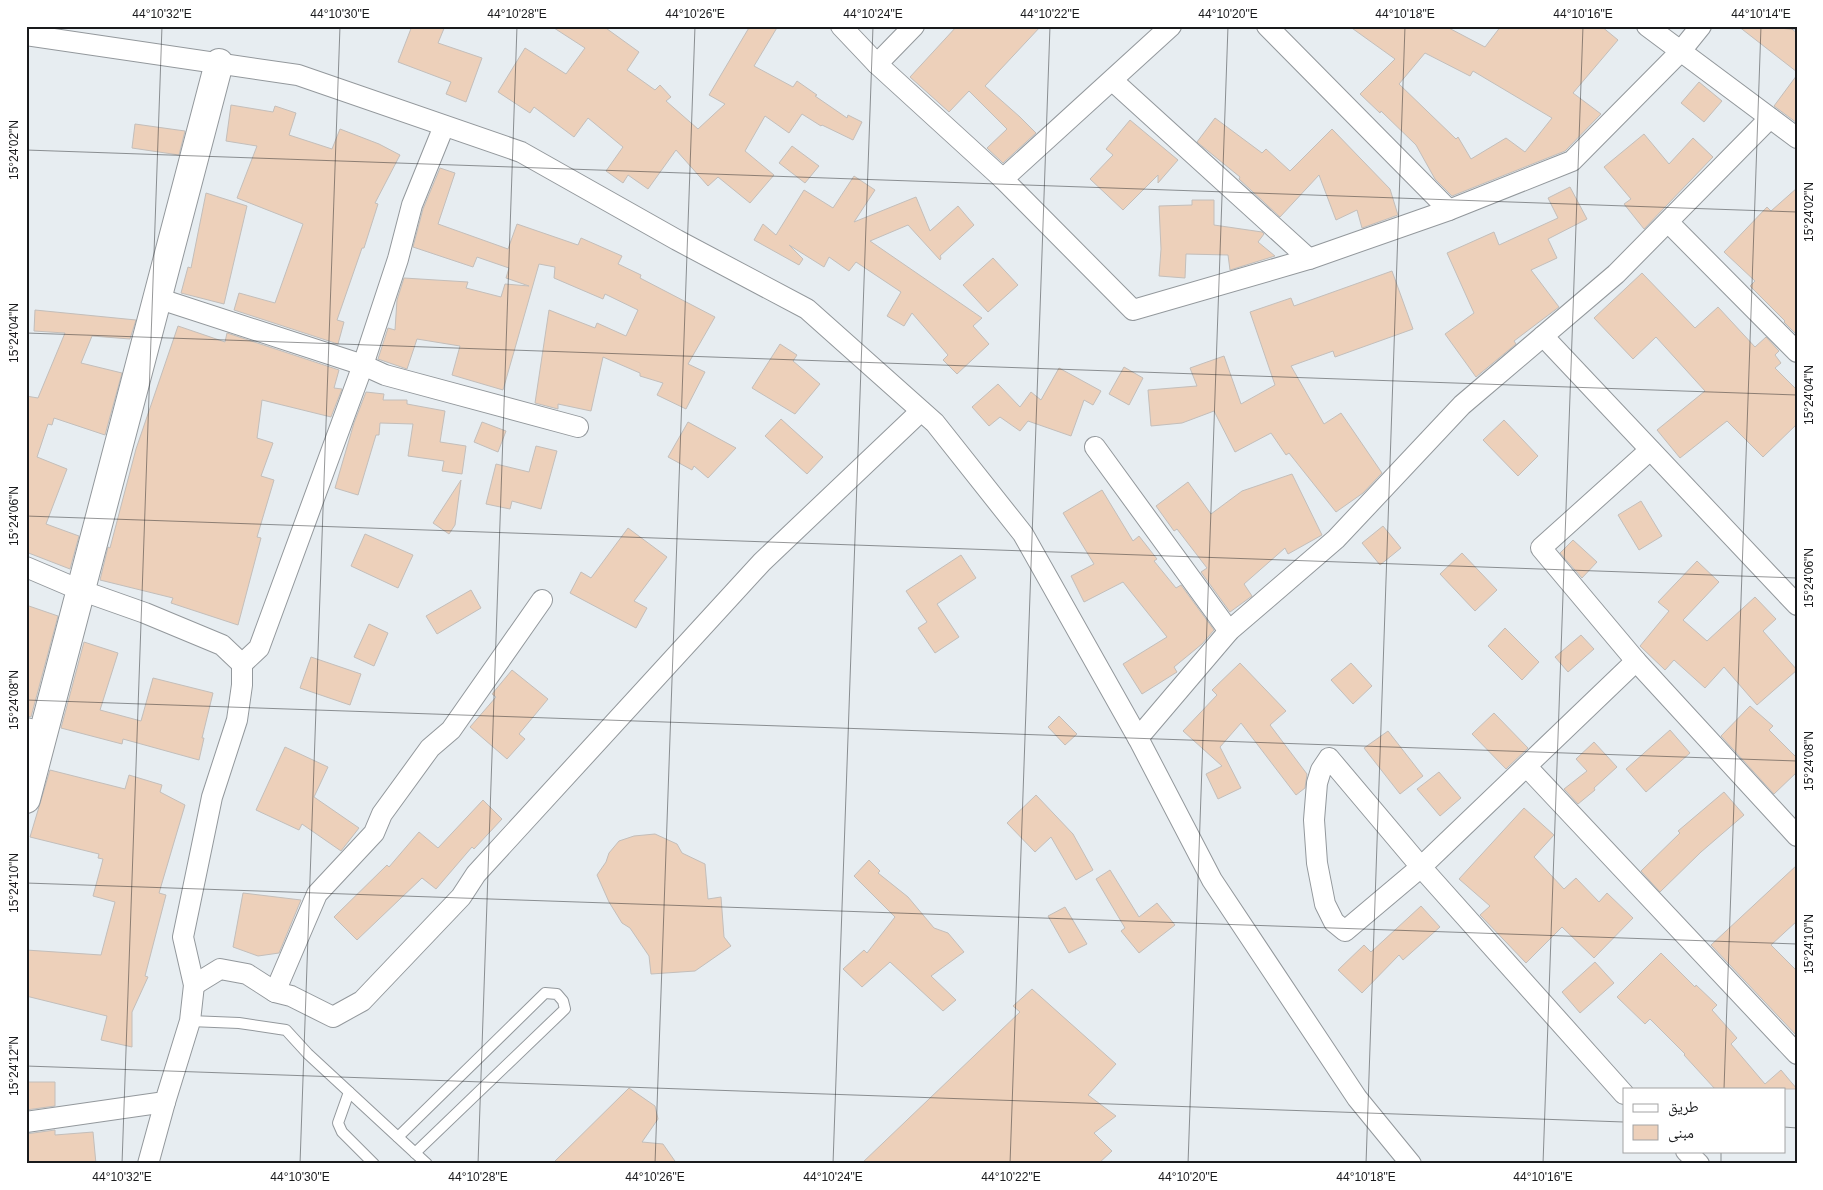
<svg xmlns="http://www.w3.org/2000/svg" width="1823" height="1190" font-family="Arial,'Noto Naskh Arabic',sans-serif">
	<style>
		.building { fill: #edd0ba; stroke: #c3beba; fill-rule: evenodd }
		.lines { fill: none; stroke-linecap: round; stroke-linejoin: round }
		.lane-casing { stroke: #93989c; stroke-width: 12 }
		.street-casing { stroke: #93989c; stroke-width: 22 }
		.secondary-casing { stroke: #93989c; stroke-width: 30 }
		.lane { stroke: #fff; stroke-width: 10 }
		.street { stroke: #fff; stroke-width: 20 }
		.secondary { stroke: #fff; stroke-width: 28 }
		.ticks { fill: none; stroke: #191a1c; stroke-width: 1; stroke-opacity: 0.45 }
		.neatline { fill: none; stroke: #191a1c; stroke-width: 2 }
		.ticks-label { font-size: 12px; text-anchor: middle; fill: #191a1c }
	</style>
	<rect width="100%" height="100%" fill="#e7edf1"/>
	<g class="building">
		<path d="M412,26H445L438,43L482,58L466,102L446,94L451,82L398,62Z"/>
		<path d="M551,26H603L639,52L627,70L655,90L660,85L671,97L666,101L698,129L725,104L709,95L750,26H778L754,66L793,87L797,81L817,95L815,96L847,118L848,115L862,122L853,140L822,125L821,126L802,114L789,133L765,116L745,151L774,175L750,203L718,177L708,186L676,150L648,189L628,175L623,183L606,171L623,147L588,118L574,137L534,107L530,113L498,92L525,48L566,74L585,48Z"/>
		<path d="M957,26H1041L985,86L1020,117L1036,133L1003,163L987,148L1007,129L969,91L949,112L910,77Z"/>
		<path d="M1349,26H1445L1485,47L1501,26H1601L1618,40L1573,93L1601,114L1565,151L1452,196L1435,179L1416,145L1381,111L1380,113L1360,94L1395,59ZM1425,53L1470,76L1473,71L1552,118L1525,152L1506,138L1471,159L1458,137L1456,139L1399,84Z"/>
		<path d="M1738,26H1788L1797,33V72Z"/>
		<path d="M1797,75V123L1774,106Z"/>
		<path d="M1699,82L1722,101L1704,122L1681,103Z"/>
		<path d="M231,105L273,112L275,106L296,113L289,135L332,149L340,129L379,144L400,155L375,203L378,204L364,248H362L337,320L344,322L338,344L234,310L239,293L275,303L303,224L237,198L257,146L226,141Z"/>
		<path d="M1215,118L1262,153L1266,149L1290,171L1332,129L1390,189L1398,215L1362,228L1357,210L1336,220L1319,175L1280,217L1239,179L1240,177L1197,142Z"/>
		<path d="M1130,120L1178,160L1158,183V175L1123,210L1090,179L1113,155L1106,149Z"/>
		<path d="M135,124L185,131L179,155L132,148Z"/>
		<path d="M1644,134L1669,164L1693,138L1713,157L1644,229L1624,204L1631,199L1604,167Z"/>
		<path d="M792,146L819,166L805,183L779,163Z"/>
		<path d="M440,168L455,173L438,224L508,249L517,224L578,245L581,238L622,256L618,264L641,275L640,278L715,317L688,364L705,372L686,409L657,395L663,383L640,376V373L603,357L591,411L558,404V409L535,403L549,310L595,328L597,323L626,336L638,310L605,294L603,299L554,278L555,267L539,264L503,390L452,375L460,346L417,339L407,369L378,359L388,328L395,330L397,300L404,278L468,282L466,288L501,297L505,284L529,286L506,278L509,268L477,257L473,267L413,247L423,209Z"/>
		<path d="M854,176L875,190L854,222L916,197L930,231L958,206L974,225L940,256L941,258L940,260L908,225L870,241L982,318L973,326L989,344L957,374L943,360L948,355L912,313L904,326L887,316L901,292L856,262L849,271L829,257L824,267L789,245L803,259L799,265L754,240L763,224L776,235L804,190L833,208Z"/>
		<path d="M1570,187L1587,219L1548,239L1557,258L1531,270L1559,307L1514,341L1516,344L1476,377L1445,334L1474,313L1447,253L1494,232L1499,245L1558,218L1548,198Z"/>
		<path d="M1797,188V332L1796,334L1784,322L1785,321L1750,286L1755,281L1724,252L1767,207L1771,211Z"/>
		<path d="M206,193L247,206L224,304L181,293L188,267L191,268Z"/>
		<path d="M1192,200H1214V225L1262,232L1264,234L1258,242L1275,256L1230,270L1228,255L1186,254L1185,278L1159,276L1161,249L1159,206L1192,205Z"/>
		<path d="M993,258L1018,285L988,312L963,285Z"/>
		<path d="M1392,271L1413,329L1335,357L1333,351L1291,366L1324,424L1341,413L1382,473L1363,493L1336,512L1289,453L1286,455L1271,433L1235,452L1214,411L1182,423L1151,426L1148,390L1197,386L1190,368L1224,356L1241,404L1275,385L1250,312L1291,298L1294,306Z"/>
		<path d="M1642,273L1695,328L1718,307L1755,347L1766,337L1779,351L1775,355L1781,363L1775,368L1797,390V424L1763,457L1727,421L1680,458L1657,430L1705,391L1656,337L1633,359L1594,318Z"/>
		<path d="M35,310L136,320L130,339L92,336L81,363L122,373L105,435L54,418L52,425L48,424L37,457L67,469L46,524L79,536L70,569L26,552V396L38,398L65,333L34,331Z"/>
		<path d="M178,326L225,342L227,333L339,370L334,388L342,389L331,417L262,400L257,438L273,443L261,476L274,480L257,537L261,538L238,625L171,603L173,598L100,580L108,547L110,548L136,449Z"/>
		<path d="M780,344L797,355L793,361L820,384L795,414L752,388Z"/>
		<path d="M1124,367L1143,378L1129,405L1109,394Z"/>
		<path d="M1059,368L1101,391L1093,405L1084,400L1071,436L1028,421L1020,431L1000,417L989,426L972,407L998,384L1020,407L1031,392L1041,400Z"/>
		<path d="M366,392L384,394L383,400H407V404L445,411L440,442L466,446L462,474L442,471L444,461L408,456L413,424L380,423L379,435H376L358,495L335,488L354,423Z"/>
		<path d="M781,419L823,457L807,474L765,436Z"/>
		<path d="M1504,420L1538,456L1518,476L1483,440Z"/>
		<path d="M482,422L506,431L498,452L474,442Z"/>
		<path d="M688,422L736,448L708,478L694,466L692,470L668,457Z"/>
		<path d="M536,446L557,451L541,509L512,501L510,509L486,504L496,464L529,472Z"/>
		<path d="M1292,474L1322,535L1288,554L1285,548L1244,584L1252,596L1230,612L1201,572L1207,568L1177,529L1174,531L1156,506L1188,482L1211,514L1242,491Z"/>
		<path d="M461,480L455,525L449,534L433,523Z"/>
		<path d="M1102,490L1133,541L1139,536L1157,559L1154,561L1176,588L1181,585L1214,630L1202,644L1174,667L1177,672L1142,694L1123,664L1167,637L1123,582L1084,602L1071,576L1094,564L1063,513Z"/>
		<path d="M1641,501L1662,536L1639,550L1618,515Z"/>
		<path d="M1383,526L1401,548L1380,565L1362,543Z"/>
		<path d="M628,528L667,557L634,601L647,608L636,628L570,593L581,572L591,578Z"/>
		<path d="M365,534L413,555L398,588L351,566Z"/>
		<path d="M1573,540L1597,562L1582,578L1560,553Z"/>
		<path d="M1462,553L1497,590L1475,611L1440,574Z"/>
		<path d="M961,555L976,578L937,604L959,637L935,653L918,628L927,622L906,591Z"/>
		<path d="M1697,561L1719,582L1683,620L1707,641L1755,597L1776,619L1763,631L1797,670L1757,705L1724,667L1705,688L1674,660L1665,670L1640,646L1669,611L1658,602Z"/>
		<path d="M471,590L481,608L437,634L426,616Z"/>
		<path d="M26,605L58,616L31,717L26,716Z"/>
		<path d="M369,624L388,633L374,666L354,657Z"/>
		<path d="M1505,628L1539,662L1522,680L1488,646Z"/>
		<path d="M1581,635L1594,649L1568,672L1555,657Z"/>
		<path d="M84,642L118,653L100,710L141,721L153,678L213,693L202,738H204L199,760L123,739L122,744L61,728Z"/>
		<path d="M311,657L361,674L350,705L300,688Z"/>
		<path d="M1240,663L1286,711L1270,725L1307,774L1305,788L1296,795L1241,723L1220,747L1241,788L1218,799L1206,774L1222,766L1183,731L1217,695L1212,690Z"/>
		<path d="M1351,663L1372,686L1353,704L1331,680Z"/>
		<path d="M512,670L548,699L519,734L525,739L507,759L470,727L496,697L492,694Z"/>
		<path d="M1750,706L1773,726L1769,730L1797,758V772L1774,794L1721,736Z"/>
		<path d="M1494,713L1528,748L1506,769L1472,734Z"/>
		<path d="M1059,716L1077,734L1065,745L1048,727Z"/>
		<path d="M1670,730L1690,753L1646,792L1626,769Z"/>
		<path d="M1388,731L1423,776L1400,794L1364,748Z"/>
		<path d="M1594,742L1617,767L1594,788L1595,790L1578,804L1564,789L1587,771L1576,759Z"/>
		<path d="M285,747L328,767L314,797L359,828L341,851L302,824L299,830L256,810Z"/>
		<path d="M50,770L125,789L129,775L162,785L160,792L185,805L159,893L166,895L145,976L148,977L132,1012V1047L101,1040L107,1016L26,996V950L101,955L115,902L93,896L103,859L98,858L99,854L30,837Z"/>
		<path d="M1439,772L1461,798L1440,816L1417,789Z"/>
		<path d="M1724,792L1744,815L1701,852L1660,892L1641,871L1680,833L1678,831Z"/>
		<path d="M1036,795L1073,834L1093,870L1076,880L1051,837L1035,852L1007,823Z"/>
		<path d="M483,800L502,819L474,849L472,847L436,889L422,878L357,940L334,917L387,865L389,867L419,832L438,848Z"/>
		<path d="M1524,808L1554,835L1534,857L1564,889L1576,878L1599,902L1607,893L1633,918L1594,958L1562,927L1526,963L1480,915L1490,906L1459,879Z"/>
		<path d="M655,834L677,844L682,853L705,864L708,899L721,897L724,937L731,946L695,971L651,974L649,956L630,928L622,923L609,902L597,875L606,862L609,853L619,841L634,836Z"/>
		<path d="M869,860L880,871L878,873L908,897L934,928L948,933L964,952L931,976L956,1000L943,1011L890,962L862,987L843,969L864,950L867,953L895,917L854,876Z"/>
		<path d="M1797,865V921L1771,945L1797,971V1036L1711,945Z"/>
		<path d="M1110,870L1139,917L1157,903L1175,925L1139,953L1121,931L1125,928L1096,879Z"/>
		<path d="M243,893L301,900L279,953L258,956L233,947Z"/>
		<path d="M1421,906L1440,927L1403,960L1399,955L1362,993L1338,970L1364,945L1371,952Z"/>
		<path d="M1065,907L1087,944L1069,953L1048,916Z"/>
		<path d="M1661,953L1695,987L1696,985L1717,1005L1712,1010L1737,1038L1731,1044L1765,1084L1781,1070L1797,1089H1715L1684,1055L1685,1054L1650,1019L1645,1024L1617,997Z"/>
		<path d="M1595,962L1614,983L1580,1013L1562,992Z"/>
		<path d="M1032,989L1116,1064L1088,1095L1116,1116L1094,1133L1112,1151L1098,1164H861L1020,1012L1013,1006Z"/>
		<path d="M26,1082H55V1106L26,1110Z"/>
		<path d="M629,1088L655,1106L658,1119L642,1142L663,1144L677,1164H552Z"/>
		<path d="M55,1130V1135L93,1132L96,1164H26V1134Z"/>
	</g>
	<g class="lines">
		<g class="lane-casing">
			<g id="lane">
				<path d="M190,1021L239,1023L286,1030L308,1054L427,1164"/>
				<path d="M349,1092L338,1123L342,1132L374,1164"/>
				<path d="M398,1137L545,993L557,994L563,1001L565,1009L415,1153"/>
			</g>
		</g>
		<g class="street-casing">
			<g id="street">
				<path d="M841,26L877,64L1003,179L1133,310L1309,259L1449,210L1572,161L1680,52L1701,26"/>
				<path d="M1267,26L1449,210"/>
				<path d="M1647,26L1797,138"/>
				<path d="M26,35L298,75L521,152L677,240L807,309L935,423L1023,534L1138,738L1212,880L1357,1098L1411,1164"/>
				<path d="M877,64L914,26"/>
				<path d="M1113,81L1309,259"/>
				<path d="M1003,179L1171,26"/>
				<path d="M1668,222L1797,352"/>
				<path d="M157,298L363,365L385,375L578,427"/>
				<path d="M1543,336L1797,605"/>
				<path d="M1095,447L1229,631"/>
				<path d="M1650,450L1541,548L1636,661L1797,836"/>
				<path d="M26,567L80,590L145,613L222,645L242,664V685L237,720L212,797L183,937L194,985L190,1021L165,1102L26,1122"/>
				<path d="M242,664L259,648L363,365L398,259L412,205L444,126"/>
				<path d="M26,728L44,733"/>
				<path d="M1138,738L1229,631L1336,539L1462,405L1616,274L1770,118"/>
				<path d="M1527,767L1797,1054"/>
				<path d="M194,985L220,969L247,974L275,992L291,996L333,1017L362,1001L461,897L476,874L762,562L921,411"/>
				<path d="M275,992L317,894L374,833L382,814L430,748L451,730L542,600"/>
				<path d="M1624,1094L1421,867L1329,758L1321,770L1317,783L1314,820L1317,863L1325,904L1334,922L1345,931L1421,867L1636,661"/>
				<path d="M1686,1151L1699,1164"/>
				<path d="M148,1164L165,1102"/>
			</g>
		</g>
		<g class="secondary-casing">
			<path id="secondary" d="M26,799L219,63"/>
		</g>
		<use href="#lane" class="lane"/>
		<use href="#street" class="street"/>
		<use href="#secondary" class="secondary"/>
	</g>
	<path class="ticks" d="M1720,26L1797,29M26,150L1797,212M26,333L1797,395M26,516L1797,578M26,700L1797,761M26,883L1797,944M26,1066L1624,1122M1724,1089L1761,26M1784,1127L1797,1128M122,1164L162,26M300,1164L340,26M478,1164L517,26M655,1164L695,26M833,1164L873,26M1010,1164L1050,26M1188,1164L1228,26M1366,1164L1405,26M1543,1164L1583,26M1721,1164V1151"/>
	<rect width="1823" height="1190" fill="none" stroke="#ffffff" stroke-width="55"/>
	<rect x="1623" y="1088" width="162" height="65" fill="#ffffff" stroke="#a3a3a4"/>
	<rect x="1633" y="1104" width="25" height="8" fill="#ffffff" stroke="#a3a3a4"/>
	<text x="1668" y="1112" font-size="15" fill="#191a1c">طريق</text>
	<rect x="1633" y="1125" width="25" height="15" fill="#edd0ba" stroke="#a3a3a4"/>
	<text x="1668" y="1138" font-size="15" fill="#191a1c">مبنى</text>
	<rect x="28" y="28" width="1768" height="1134" class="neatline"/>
	<g class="ticks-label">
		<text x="162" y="18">44°10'32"E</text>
		<text x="340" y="18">44°10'30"E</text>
		<text x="517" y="18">44°10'28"E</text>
		<text x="695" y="18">44°10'26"E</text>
		<text x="873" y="18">44°10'24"E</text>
		<text x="1050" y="18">44°10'22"E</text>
		<text x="1228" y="18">44°10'20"E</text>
		<text x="1405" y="18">44°10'18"E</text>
		<text x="1583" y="18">44°10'16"E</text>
		<text x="1761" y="18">44°10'14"E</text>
		<text transform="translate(14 150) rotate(-90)" y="4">15°24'02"N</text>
		<text transform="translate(1809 212) rotate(-90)" y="4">15°24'02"N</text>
		<text transform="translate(14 333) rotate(-90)" y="4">15°24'04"N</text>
		<text transform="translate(1809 395) rotate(-90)" y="4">15°24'04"N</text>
		<text transform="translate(14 516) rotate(-90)" y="4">15°24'06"N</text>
		<text transform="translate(1809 578) rotate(-90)" y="4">15°24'06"N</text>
		<text transform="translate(14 700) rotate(-90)" y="4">15°24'08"N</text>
		<text transform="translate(1809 761) rotate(-90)" y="4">15°24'08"N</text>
		<text transform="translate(14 883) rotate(-90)" y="4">15°24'10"N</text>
		<text transform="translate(1809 944) rotate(-90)" y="4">15°24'10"N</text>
		<text transform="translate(14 1066) rotate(-90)" y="4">15°24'12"N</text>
		<text x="122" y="1181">44°10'32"E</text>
		<text x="300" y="1181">44°10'30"E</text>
		<text x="478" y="1181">44°10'28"E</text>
		<text x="655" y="1181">44°10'26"E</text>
		<text x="833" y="1181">44°10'24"E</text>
		<text x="1011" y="1181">44°10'22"E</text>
		<text x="1188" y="1181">44°10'20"E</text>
		<text x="1366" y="1181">44°10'18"E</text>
		<text x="1543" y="1181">44°10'16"E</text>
	</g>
</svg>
